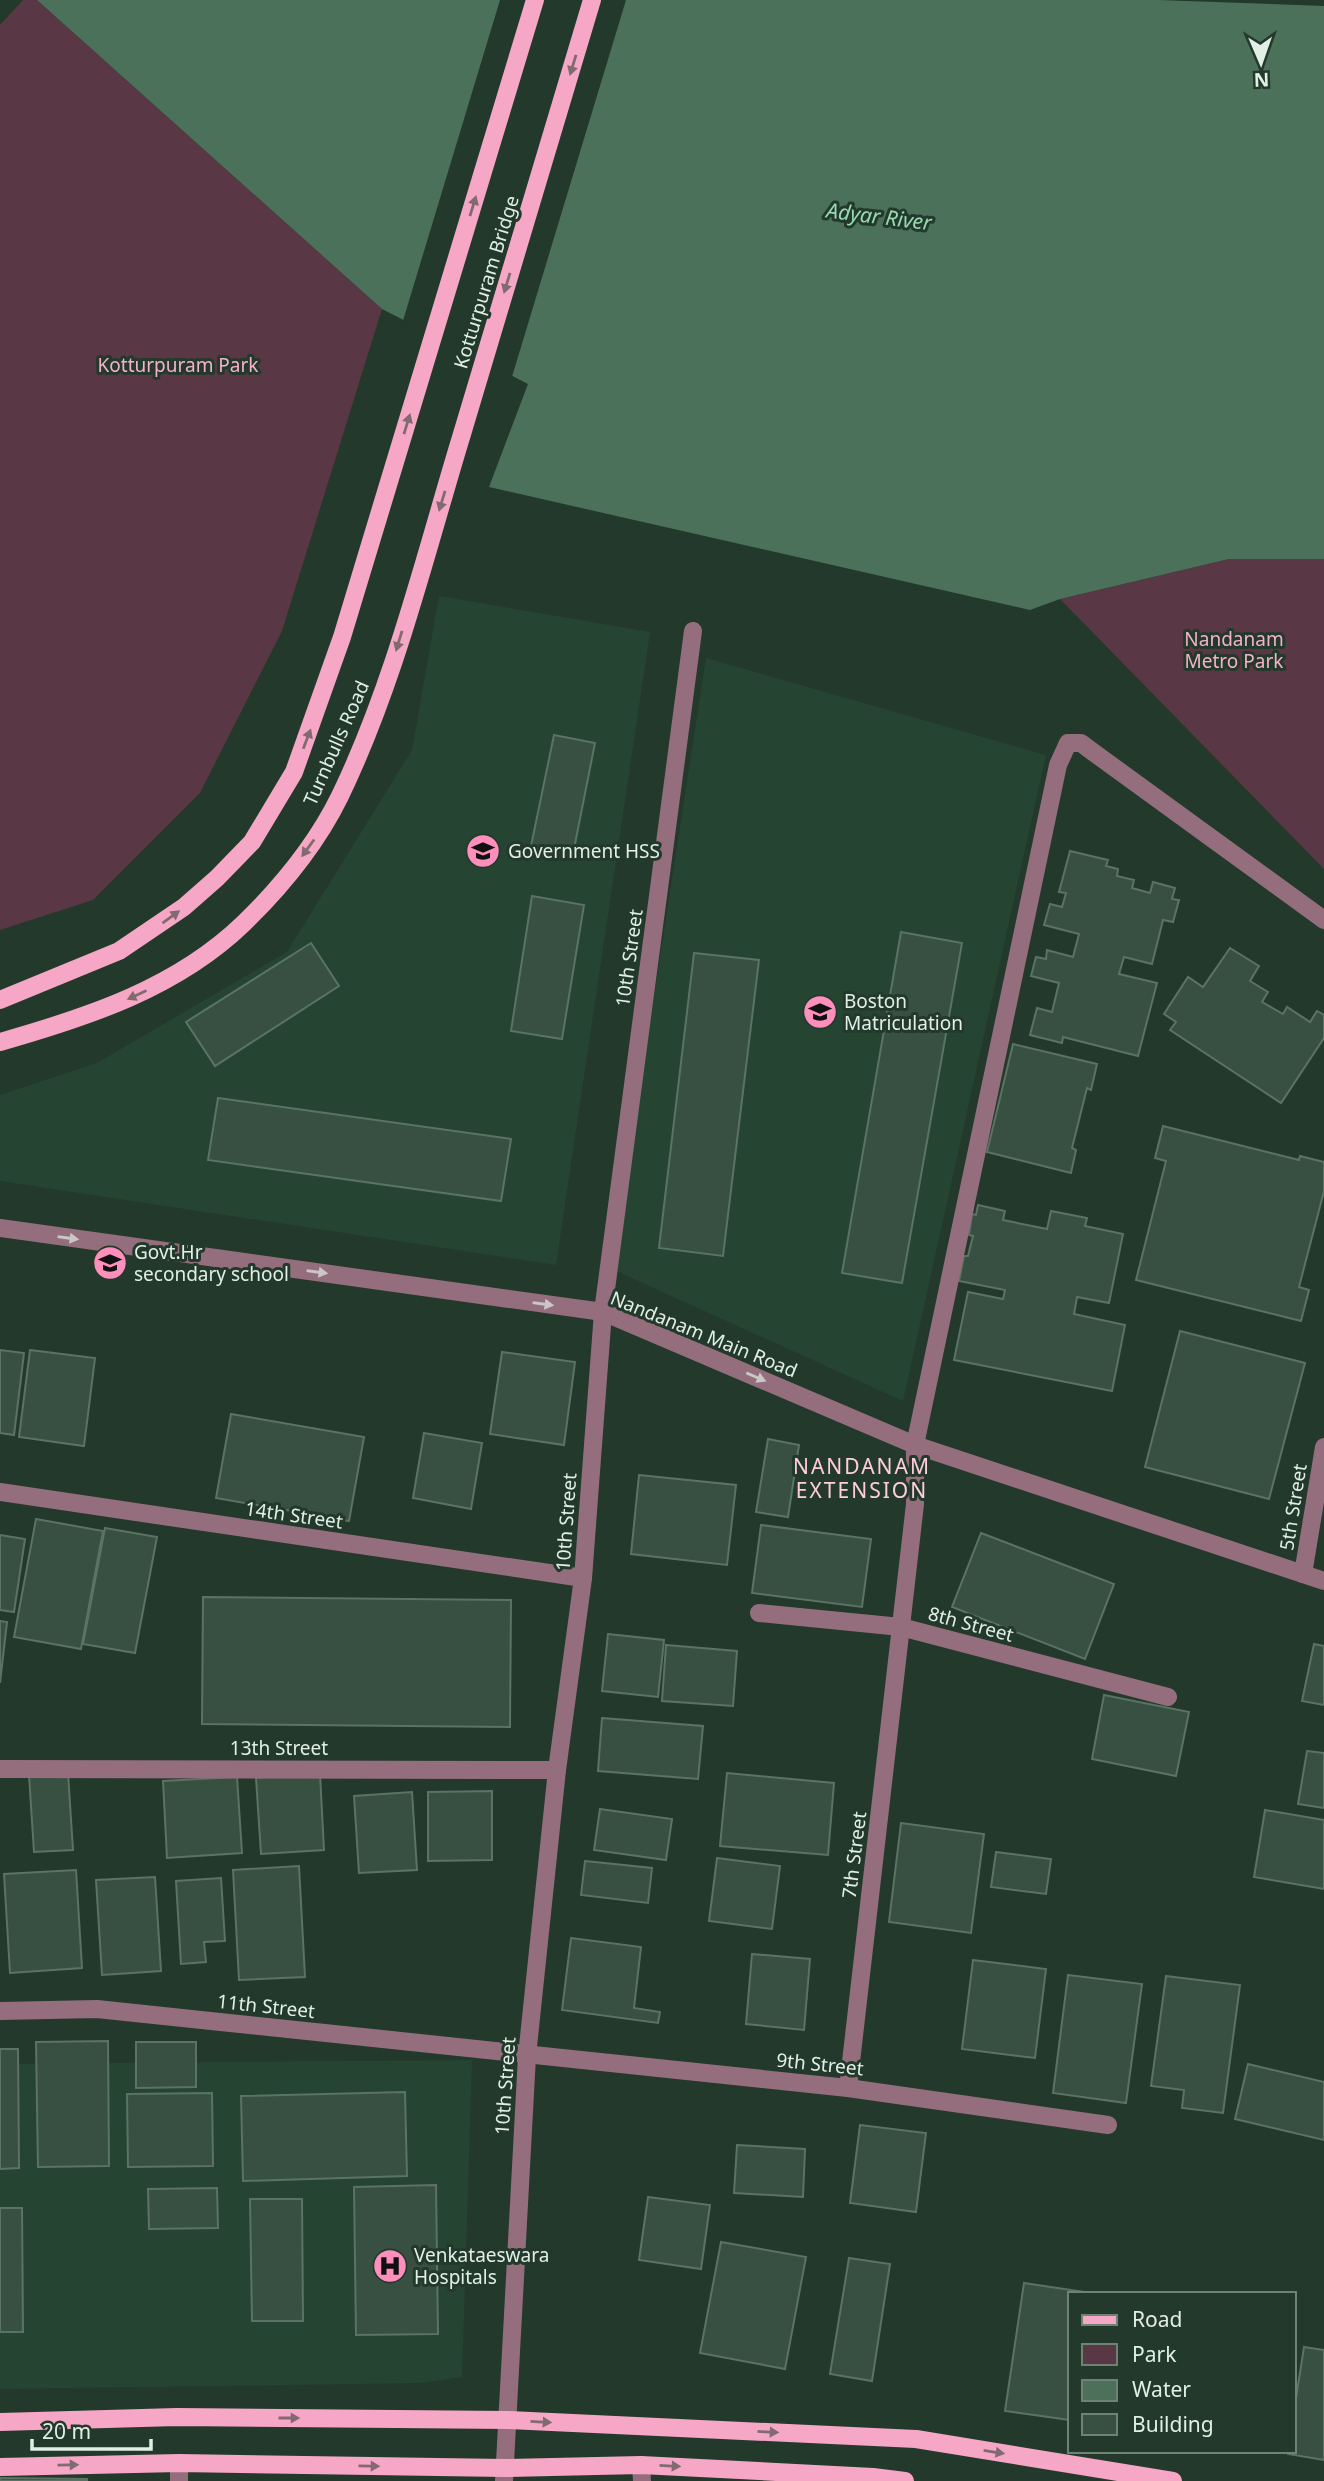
<svg xmlns="http://www.w3.org/2000/svg" width="1324" height="2481" font-family="'Noto Sans',sans-serif">
	<style>
		.built { fill: #264432 }
		.green { fill: #593744 }
		.water { fill: #4b715a }
		.pier { fill: #23392c }
		.building { fill: #385041; stroke: #5a7364; stroke-width: 2 }
		.lines { fill: none; stroke-linecap: round; stroke-linejoin: round }
		.minor { stroke: #956e7d; stroke-width: 18 }
		.major { stroke: #f6a7c5; stroke-width: 18 }
		.oneway { fill: #826a71 }
		.oneway2 { fill: #cac8c6 }
		.labels { text-anchor: middle; stroke-width: 6; stroke-linejoin: round; paint-order: stroke }
		.street-label { font-size: 19px; fill: #e1efe6; stroke: #23392c }
		.park-label { font-size: 19px; fill: #f5b0ca; stroke: #23392c }
		.poi-label { font-size: 19px; fill: #e1efe6; stroke: #23392c; text-anchor: start }
		.water-label { font-size: 21px; font-style: italic; fill: #98dab1; stroke: #23392c }
		.neighbourhood-label { font-size: 21px; letter-spacing: 2px; fill: #fecdde; stroke: #23392c }
	</style>
	<rect width="100%" height="100%" fill="#23392c"/>
	<g class="built">
		<path d="M439,596L650,632L556,1265L0,1181V1095L97,1063L287,952L412,750Z"/>
		<path d="M706,658L1046,755L903,1401L612,1269Z"/>
		<path d="M472,2060L462,2377L421,2383L0,2389V2064Z"/>
	</g>
	<g class="green">
		<path d="M23,0H37L382,309L282,631L200,793L93,900L0,930V25Z"/>
		<path d="M1229,559H1324V869L1060,599Z"/>
	</g>
	<path class="water" d="M37,0H1158L1324,6V559H1229L1060,599L1030,610L489,487L528,384L382,309Z"/>
	<path class="pier" d="M500,0H626L511,380L402,324Z"/>
	<g class="building">
		<path d="M554,735L595,743L573,854L531,846Z"/>
		<path d="M1070,851L1108,860L1106,866L1118,869L1117,876L1134,880L1132,888L1150,893L1153,882L1175,888L1172,899L1179,900L1173,922L1163,920L1152,964L1124,957L1119,974L1157,983L1138,1056L1063,1037L1062,1043L1030,1035L1037,1008L1052,1012L1059,983L1031,976L1036,957L1046,959L1047,950L1073,957L1079,934L1044,925L1050,904L1062,907L1066,893L1059,892Z"/>
		<path d="M532,896L584,905L562,1039L511,1031Z"/>
		<path d="M901,932L962,943L902,1283L842,1273Z"/>
		<path d="M311,943L339,986L215,1066L186,1022Z"/>
		<path d="M1230,948L1259,966L1250,981L1268,992L1262,1002L1283,1014L1287,1007L1310,1022L1317,1011L1324,1015V1038L1281,1103L1170,1030L1176,1022L1164,1014L1188,977L1203,987Z"/>
		<path d="M694,953L759,960L723,1256L659,1248Z"/>
		<path d="M1013,1044L1097,1064L1091,1090L1087,1088L1072,1148L1076,1150L1071,1173L987,1152Z"/>
		<path d="M218,1098L511,1139L501,1201L208,1160Z"/>
		<path d="M1163,1126L1299,1160L1300,1156L1324,1162V1191L1299,1287L1309,1290L1301,1321L1136,1280L1166,1161L1155,1158Z"/>
		<path d="M978,1205L1005,1211L1003,1220L1047,1229L1051,1211L1087,1218L1085,1226L1123,1234L1109,1303L1077,1297L1074,1314L1125,1325L1112,1391L954,1360L968,1292L1003,1299L1005,1290L959,1281L964,1256H968L973,1236L969,1235L972,1214L976,1215Z"/>
		<path d="M1180,1331L1305,1363L1269,1499L1145,1467Z"/>
		<path d="M0,1350L24,1353L14,1435L0,1433Z"/>
		<path d="M30,1350L95,1358L84,1446L19,1437Z"/>
		<path d="M502,1352L575,1362L564,1445L490,1434Z"/>
		<path d="M231,1414L364,1437L349,1521L216,1498Z"/>
		<path d="M424,1433L482,1443L471,1509L413,1498Z"/>
		<path d="M768,1439L799,1445L788,1517L756,1512Z"/>
		<path d="M639,1475L736,1485L727,1565L631,1554Z"/>
		<path d="M36,1519L103,1531L81,1649L14,1637Z"/>
		<path d="M761,1525L871,1539L862,1607L752,1593Z"/>
		<path d="M105,1528L157,1537L135,1653L83,1644Z"/>
		<path d="M981,1533L1114,1584L1085,1659L952,1607Z"/>
		<path d="M0,1535L25,1539L14,1612L0,1610Z"/>
		<path d="M203,1597L511,1600L510,1727L202,1724Z"/>
		<path d="M0,1621L7,1622L0,1683Z"/>
		<path d="M608,1634L664,1640L658,1697L602,1691Z"/>
		<path d="M1314,1644L1324,1646V1705L1302,1701Z"/>
		<path d="M666,1645L737,1651L733,1706L662,1701Z"/>
		<path d="M1104,1695L1189,1712L1176,1776L1092,1759Z"/>
		<path d="M602,1718L703,1726L698,1779L598,1771Z"/>
		<path d="M1307,1751L1324,1753V1808L1298,1804Z"/>
		<path d="M68,1773L73,1850L34,1852L29,1775Z"/>
		<path d="M727,1773L834,1783L828,1855L720,1846Z"/>
		<path d="M320,1774L324,1850L261,1854L256,1778Z"/>
		<path d="M237,1777L242,1853L167,1858L163,1781Z"/>
		<path d="M492,1791V1860L428,1861V1792Z"/>
		<path d="M412,1792L417,1870L359,1873L354,1796Z"/>
		<path d="M600,1809L672,1819L666,1860L594,1850Z"/>
		<path d="M1265,1810L1324,1820V1889L1254,1877Z"/>
		<path d="M901,1823L984,1834L971,1933L889,1922Z"/>
		<path d="M996,1852L1051,1859L1046,1894L991,1887Z"/>
		<path d="M717,1858L780,1866L772,1929L709,1921Z"/>
		<path d="M585,1861L652,1868L648,1903L581,1895Z"/>
		<path d="M299,1866L305,1977L239,1980L233,1870Z"/>
		<path d="M76,1870L82,1968L10,1973L4,1874Z"/>
		<path d="M155,1877L161,1971L102,1975L96,1880Z"/>
		<path d="M221,1878L225,1941L204,1942L206,1962L181,1964L176,1881Z"/>
		<path d="M571,1938L641,1947L634,2008L660,2012L658,2023L562,2010Z"/>
		<path d="M752,1954L810,1959L804,2030L746,2024Z"/>
		<path d="M973,1960L1046,1969L1035,2058L962,2049Z"/>
		<path d="M1068,1975L1142,1984L1126,2103L1053,2093Z"/>
		<path d="M1166,1976L1240,1985L1223,2113L1182,2108L1184,2090L1151,2086Z"/>
		<path d="M108,2041L109,2166L38,2167L36,2042Z"/>
		<path d="M136,2042H196V2087L136,2088Z"/>
		<path d="M0,2049H18L19,2168L0,2169Z"/>
		<path d="M1248,2064L1324,2082V2140L1235,2119Z"/>
		<path d="M405,2092L407,2176L243,2181L241,2096Z"/>
		<path d="M212,2093L213,2166L128,2167L127,2094Z"/>
		<path d="M860,2125L926,2133L916,2212L850,2203Z"/>
		<path d="M737,2145L805,2149L803,2197L734,2193Z"/>
		<path d="M436,2185L438,2334L356,2335L354,2187Z"/>
		<path d="M217,2188L218,2228L149,2229L148,2189Z"/>
		<path d="M648,2197L710,2205L701,2269L639,2260Z"/>
		<path d="M250,2199H302L303,2321H252Z"/>
		<path d="M0,2208H22L23,2332H0Z"/>
		<path d="M721,2242L806,2257L785,2369L700,2353Z"/>
		<path d="M849,2258L890,2264L872,2381L830,2374Z"/>
		<path d="M1024,2283L1098,2294H1070V2420L1005,2411Z"/>
		<path d="M1304,2347L1324,2350V2460L1288,2454V2451H1294V2411Z"/>
		<path d="M0,2478L87,2479V2481H0Z"/>
	</g>
	<g class="lines">
		<g class="minor">
			<path d="M0,1228L603,1312L915,1445L1324,1581"/>
			<path d="M0,1492L583,1578"/>
			<path d="M1303,1574L1324,1447"/>
			<path d="M759,1613L901,1627L1168,1697"/>
			<path d="M0,1769L557,1770"/>
			<path d="M0,2011L97,2009L848,2088L1108,2125"/>
			<path d="M848,2088L915,1504V1445L1058,765L1068,743H1081L1093,752L1324,920"/>
			<path d="M641,2465L642,2481"/>
			<path d="M179,2481V2463"/>
			<path d="M504,2481L527,2056L557,1770L583,1578L603,1312L693,631"/>
		</g>
		<g class="major">
			<path d="M0,1000L119,951L184,907L217,878L252,842L294,772L342,637L535,0"/>
			<path d="M0,1042C88,1017 177,988 244,923C281,887 317,843 340,796C395,682 425,555 462,434C505,289 549,145 592,0"/>
			<path d="M0,2422L177,2417L509,2420L916,2439L1173,2481"/>
			<path d="M0,2467L179,2463L505,2468L641,2465L873,2477L905,2481"/>
		</g>
	</g>
	<defs><path id="oneway-solid" d="M-6-.8H1V-3.2L6.5 0L1 3.2V.8H-6Z" transform="scale(1.75)"/></defs>
	<g class="oneway">
		<use href="#oneway-solid" transform="translate(573 65) rotate(107)"/>
		<use href="#oneway-solid" transform="translate(473 206) rotate(-73)"/>
		<use href="#oneway-solid" transform="translate(507 283) rotate(107)"/>
		<use href="#oneway-solid" transform="translate(407 424) rotate(-73)"/>
		<use href="#oneway-solid" transform="translate(442 501) rotate(107)"/>
		<use href="#oneway-solid" transform="translate(399 641) rotate(107)"/>
		<use href="#oneway-solid" transform="translate(307 739) rotate(-69)"/>
		<use href="#oneway-solid" transform="translate(308 848) rotate(126)"/>
		<use href="#oneway-solid" transform="translate(171 917) rotate(-36)"/>
		<use href="#oneway-solid" transform="translate(137 995) rotate(155)"/>
		<use href="#oneway-solid" transform="translate(289 2418)"/>
		<use href="#oneway-solid" transform="translate(541 2422) rotate(3)"/>
		<use href="#oneway-solid" transform="translate(768 2432) rotate(3)"/>
		<use href="#oneway-solid" transform="translate(994 2452) rotate(9)"/>
		<use href="#oneway-solid" transform="translate(68 2465) rotate(-1)"/>
		<use href="#oneway-solid" transform="translate(369 2466) rotate(1)"/>
		<use href="#oneway-solid" transform="translate(670 2466) rotate(3)"/>
	</g>
	<g class="oneway2">
		<use href="#oneway-solid" transform="translate(68 1238) rotate(8)"/>
		<use href="#oneway-solid" transform="translate(317 1272) rotate(8)"/>
		<use href="#oneway-solid" transform="translate(543 1304) rotate(8)"/>
		<use href="#oneway-solid" transform="translate(756 1377) rotate(23)"/>
	</g>
	<defs>
		<g id="school-disc" transform="scale(1.75)"><circle r="9.5" fill="#fe8ebc" stroke="#23392c"/><path d="M0-5L7-2L0 1L-7-2ZM-4 1L0 2.5L4 1V4Q0 6-4 4Z" fill="#111"/></g>
		<g id="hospital-disc" transform="scale(1.75)"><circle r="9.5" fill="#fe8ebc" stroke="#23392c"/><path d="M-5-5h3v3.5h4V-5h3V5h-3V1.5h-4V5h-3Z" fill="#111"/></g>
	</defs>
	<g fill-rule="evenodd">
		<use href="#school-disc" x="483" y="851"/>
		<use href="#school-disc" x="820" y="1012"/>
		<use href="#school-disc" x="110" y="1263"/>
		<use href="#hospital-disc" x="390" y="2266"/>
	</g>
	<g class="labels">
		<g class="street-label">
			<text transform="translate(486 282) rotate(-73)" y="7">Kotturpuram Bridge</text>
			<text transform="translate(336 743) rotate(-66)" y="7">Turnbulls Road</text>
			<text transform="translate(629 958) rotate(-82)" y="7">10th Street</text>
			<text transform="translate(704 1334) rotate(22)" y="7">Nandanam Main Road</text>
			<text transform="translate(1293 1507) rotate(-81)" y="7">5th Street</text>
			<text transform="translate(294 1515) rotate(8)" y="7">14th Street</text>
			<text transform="translate(566 1522) rotate(-86)" y="7">10th Street</text>
			<text transform="translate(971 1624) rotate(15)" y="7">8th Street</text>
			<text x="279" y="1755">13th Street</text>
			<text transform="translate(854 1855) rotate(-83)" y="7">7th Street</text>
			<text transform="translate(266 2006) rotate(6)" y="7">11th Street</text>
			<text transform="translate(820 2064) rotate(6)" y="7">9th Street</text>
			<text transform="translate(505 2086) rotate(-86)" y="7">10th Street</text>
		</g>
		<g class="park-label">
			<text x="178" y="372">Kotturpuram Park</text>
			<text x="1234" y="646">Nandanam<tspan x="1234" dy="22">Metro Park</tspan></text>
		</g>
		<g class="poi-label">
			<text x="508" y="858">Government HSS</text>
			<text x="844" y="1008">Boston<tspan x="844" dy="22">Matriculation</tspan></text>
			<text x="134" y="1259">Govt.Hr<tspan x="134" dy="22">secondary school</tspan></text>
			<text x="414" y="2262">Venkataeswara<tspan x="414" dy="22">Hospitals</tspan></text>
		</g>
		<g class="water-label">
			<text transform="translate(879 217) rotate(7)" y="7">Adyar River</text>
		</g>
		<g class="neighbourhood-label">
			<text x="862" y="1474">NANDANAM<tspan x="862" dy="24">EXTENSION</tspan></text>
		</g>
	</g>
	<rect x="1068" y="2292" width="228" height="161" fill="#23392c" stroke="#6f8276" stroke-width="2"/>
	<rect x="1082" y="2315" width="35" height="10" fill="#f6a7c5" stroke="#6f8276" stroke-width="2"/>
	<text x="1132" y="2327" font-size="21" fill="#e1efe6">Road</text>
	<rect x="1082" y="2344" width="35" height="21" fill="#593744" stroke="#6f8276" stroke-width="2"/>
	<text x="1132" y="2362" font-size="21" fill="#e1efe6">Park</text>
	<rect x="1082" y="2380" width="35" height="21" fill="#4b715a" stroke="#6f8276" stroke-width="2"/>
	<text x="1132" y="2397" font-size="21" fill="#e1efe6">Water</text>
	<rect x="1082" y="2414" width="35" height="21" fill="#385041" stroke="#6f8276" stroke-width="2"/>
	<text x="1132" y="2432" font-size="21" fill="#e1efe6">Building</text>
	<g transform="translate(1261 63) rotate(178)" stroke="#23392c" stroke-width="5" paint-order="stroke">
	<path d="M0-5L12 26L0 18L-12 26Z" fill="#e1efe6"/>
	<text y="-10" font-size="19" font-weight="bold" text-anchor="middle" fill="#e1efe6">N</text>
	</g>
	<path d="M32 2439v10h119v-10" fill="none" stroke="#e1efe6" stroke-width="3.5"/>
	<text x="42" y="2439" font-size="21" fill="#e1efe6" stroke="#23392c" stroke-width="5" paint-order="stroke">20 m</text>
</svg>
